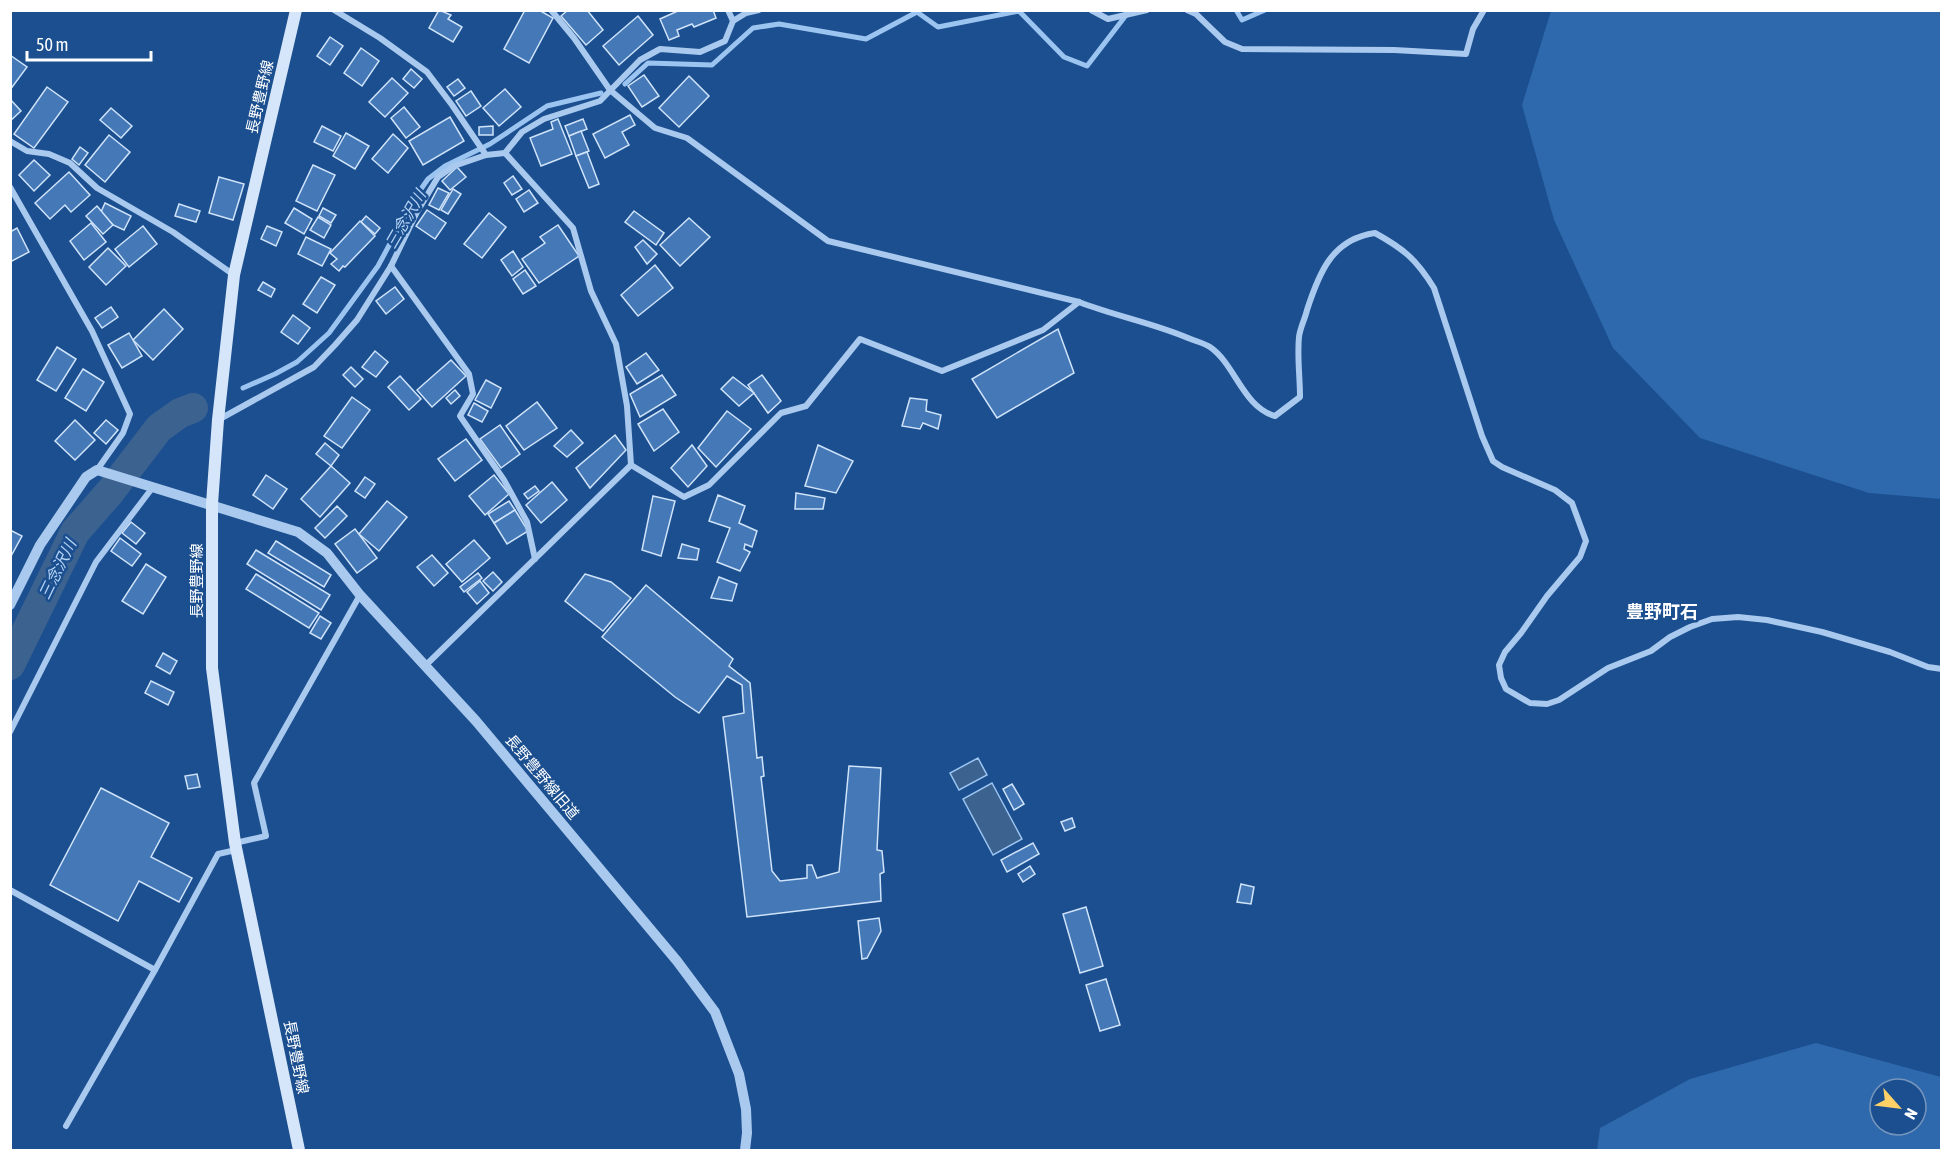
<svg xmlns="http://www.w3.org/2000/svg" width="1952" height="1161" font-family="'Asap Condensed','Noto Sans JP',sans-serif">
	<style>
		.green { fill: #2e69ad; fill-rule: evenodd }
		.water { fill: #3c6290; stroke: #9cc4f0; stroke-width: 1.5 }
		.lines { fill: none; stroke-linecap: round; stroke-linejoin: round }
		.stream { stroke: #9cc4f0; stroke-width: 5 }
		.river { stroke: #3c6290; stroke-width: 30 }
		.building { fill: #4478b7; stroke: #cfe3fa; stroke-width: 1.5 }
		.minor { stroke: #a9c9ee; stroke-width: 6 }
		.tertiary { stroke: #a9c9ee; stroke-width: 10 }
		.secondary { stroke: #d6e6fa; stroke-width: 12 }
		.labels { text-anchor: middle; stroke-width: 5; stroke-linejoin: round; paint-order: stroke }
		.street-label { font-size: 15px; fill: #fff; stroke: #1b4f8f }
		.water-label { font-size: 16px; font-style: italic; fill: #b5d3f5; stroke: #1b4f8f }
		.quarter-label { font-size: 18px; font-weight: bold; fill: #fff; stroke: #1b4f8f }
	</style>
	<rect width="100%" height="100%" fill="#1b4f8f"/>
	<g class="green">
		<path d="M1551,11H1941V499L1869,493L1700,438L1613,348L1554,220L1522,105Z"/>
		<path d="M1816,1043L1941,1077V1150H1597L1600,1128L1690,1079ZM1880,1089H1916V1125H1880Z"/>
	</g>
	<g class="water">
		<path d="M978,758L987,775L959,790L950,773Z"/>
		<path d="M992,783L1022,839L993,855L963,799Z"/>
	</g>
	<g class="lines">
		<g class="stream">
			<path d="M1236,10L1242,20L1265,10"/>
			<path d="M625,84L648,63L712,65L753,28L779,24L866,39L917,12L938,27L1019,11L1064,57L1087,66L1130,10"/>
			<path d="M243,388L275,374L297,362L329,333L378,266L414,199L428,179L445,166L490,144L547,106L601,93"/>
		</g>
		<path class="river" d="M10,665L75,532L110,492L159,428L180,413L193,408"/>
	</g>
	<g class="building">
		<path d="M439,10L451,15L448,19L462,27L453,42L429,28Z"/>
		<path d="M525,10H539L553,18L529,63L504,49Z"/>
		<path d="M568,10H587L603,30L586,45L561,16Z"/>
		<path d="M680,10H713L716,18L694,27L692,24L677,30L679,36L669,40L660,19Z"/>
		<path d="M638,16L653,35L619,65L603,46Z"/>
		<path d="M330,37L343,46L330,65L317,56Z"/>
		<path d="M361,48L379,61L362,86L344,73Z"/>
		<path d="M10,55L27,67L10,90Z"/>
		<path d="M411,69L422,79L414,88L403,79Z"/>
		<path d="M644,75L659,96L642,107L628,86Z"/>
		<path d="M689,76L709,96L679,127L659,108Z"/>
		<path d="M392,78L408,93L385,117L369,102Z"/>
		<path d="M458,79L465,88L454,96L447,87Z"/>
		<path d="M47,87L68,102L34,148L14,134Z"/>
		<path d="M505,89L521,107L499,126L483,108Z"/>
		<path d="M471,91L481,106L466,116L456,101Z"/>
		<path d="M10,99L21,111L10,121Z"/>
		<path d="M404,107L420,127L406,138L391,118Z"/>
		<path d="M111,108L132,126L121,138L100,120Z"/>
		<path d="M630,115L635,125L622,132L629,145L605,158L593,134Z"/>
		<path d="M450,117L464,141L423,165L409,141Z"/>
		<path d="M558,119L572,154L541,166L530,138L553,129L551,122Z"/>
		<path d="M583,119L587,129L569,136L565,126Z"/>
		<path d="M322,126L341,136L333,151L314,142Z"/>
		<path d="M493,126V135H479V127Z"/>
		<path d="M581,131L589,151L576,156L569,136Z"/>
		<path d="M346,133L369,146L355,169L333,156Z"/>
		<path d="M393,134L408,148L388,173L372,159Z"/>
		<path d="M109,135L130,152L105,182L85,165Z"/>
		<path d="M80,147L88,153L79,165L72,159Z"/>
		<path d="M587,152L599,184L589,188L576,156Z"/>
		<path d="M34,160L50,175L34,191L19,175Z"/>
		<path d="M313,165L335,175L317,211L296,201Z"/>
		<path d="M457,167L466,177L450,190L442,181Z"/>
		<path d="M69,172L90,195L71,212L65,205L50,219L35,203Z"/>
		<path d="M513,176L522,189L512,195L504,183Z"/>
		<path d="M219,177L244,184L233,220L209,213Z"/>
		<path d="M438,188L449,193L439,210L429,205Z"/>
		<path d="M453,189L461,194L448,214L441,210Z"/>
		<path d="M529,190L538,203L524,212L516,199Z"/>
		<path d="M105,203L131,216L124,230L113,225L101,212Z"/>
		<path d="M179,204L200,211L196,222L175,216Z"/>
		<path d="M97,206L113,225L103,234L86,216Z"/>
		<path d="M294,208L312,219L304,234L285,223Z"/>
		<path d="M323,208L336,215L331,223L319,216Z"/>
		<path d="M427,210L446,223L435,239L416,226Z"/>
		<path d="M634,211L664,233L656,245L625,222Z"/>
		<path d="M489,213L506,227L482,258L464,244Z"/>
		<path d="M366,216L380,228L375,234L361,222Z"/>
		<path d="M318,217L331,225L324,238L310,230Z"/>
		<path d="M689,218L710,237L680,266L660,245Z"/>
		<path d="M360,221L375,236L345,267L343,266L339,271L331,264L337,259L330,253Z"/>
		<path d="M91,223L106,242L84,260L70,241Z"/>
		<path d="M558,225L579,256L539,283L522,259L545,243L540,237Z"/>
		<path d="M143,226L157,244L129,267L115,249Z"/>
		<path d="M267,226L282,232L276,246L261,239Z"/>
		<path d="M17,228L29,252L10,262V232Z"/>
		<path d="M306,237L331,249L322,266L298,254Z"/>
		<path d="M643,240L657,254L647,264L635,247Z"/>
		<path d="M108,248L126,266L106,285L89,267Z"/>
		<path d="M513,251L523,267L512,276L501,260Z"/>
		<path d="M655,265L673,288L638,316L621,295Z"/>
		<path d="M525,270L536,286L523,294L513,279Z"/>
		<path d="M321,277L335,285L317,313L303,304Z"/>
		<path d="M263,282L275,289L271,297L258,290Z"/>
		<path d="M395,287L404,299L386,314L376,301Z"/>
		<path d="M111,307L118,317L102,328L95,318Z"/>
		<path d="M164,309L183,329L153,360L133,340Z"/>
		<path d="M293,315L310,328L298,344L281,332Z"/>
		<path d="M1058,329L1074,373L997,418L972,379Z"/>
		<path d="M129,333L142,356L122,368L108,345Z"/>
		<path d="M57,347L76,359L56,391L37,380Z"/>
		<path d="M375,351L388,362L376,377L362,367Z"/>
		<path d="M646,353L659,370L637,384L626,367Z"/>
		<path d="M451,360L466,376L432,407L417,390Z"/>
		<path d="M351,367L363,379L355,387L343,375Z"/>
		<path d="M83,369L104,382L86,411L65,398Z"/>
		<path d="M662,375L676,395L640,417L630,394Z"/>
		<path d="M762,375L781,401L768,413L748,385Z"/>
		<path d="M400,376L421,399L409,410L388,387Z"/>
		<path d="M733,377L754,393L739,406L721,389Z"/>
		<path d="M486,380L501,388L491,408L475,400Z"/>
		<path d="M455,390L460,396L451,404L446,398Z"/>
		<path d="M352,397L370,410L342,448L324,436Z"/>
		<path d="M910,398L927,400L926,411L941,415L938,429L923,423L920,429L902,426Z"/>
		<path d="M537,402L557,428L524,450L506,426Z"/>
		<path d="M474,403L488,411L482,422L468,415Z"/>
		<path d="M663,409L679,432L654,451L638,424Z"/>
		<path d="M727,411L751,429L716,467L698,448Z"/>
		<path d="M75,420L95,440L75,460L55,441Z"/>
		<path d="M106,420L118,430L106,444L94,433Z"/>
		<path d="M500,425L520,454L501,468L480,439Z"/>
		<path d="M571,430L583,443L567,457L554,446Z"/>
		<path d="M615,435L626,450L590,488L576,468Z"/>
		<path d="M466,439L482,460L455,481L438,459Z"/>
		<path d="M325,443L339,455L331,466L316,454Z"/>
		<path d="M692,445L707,466L688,487L671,468Z"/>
		<path d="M818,445L853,461L836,493L805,486Z"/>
		<path d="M331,466L350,483L320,517L301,499Z"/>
		<path d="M266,475L287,489L273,509L253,495Z"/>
		<path d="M494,475L509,494L485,515L469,496Z"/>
		<path d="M365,477L375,484L365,498L355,491Z"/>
		<path d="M552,482L567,500L541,523L526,505Z"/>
		<path d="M535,486L539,491L528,499L524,494Z"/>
		<path d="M796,493L825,498L823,509H795Z"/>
		<path d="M718,495L745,506L739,523L757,531L752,547L745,544L744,549L750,552L740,571L717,562L730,528L709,521Z"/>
		<path d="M653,496L675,501L661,556L642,550Z"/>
		<path d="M387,501L407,517L379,551L359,534Z"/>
		<path d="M509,501L515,510L494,523L488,514Z"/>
		<path d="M337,506L347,516L325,538L315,528Z"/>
		<path d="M515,510L528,531L507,544L494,523Z"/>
		<path d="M131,522L145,533L136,544L122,533Z"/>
		<path d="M355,529L377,558L357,573L335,544Z"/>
		<path d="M10,530L22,536L10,558Z"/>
		<path d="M120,538L141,554L132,566L111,551Z"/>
		<path d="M474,540L490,558L462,582L446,564Z"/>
		<path d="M276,541L331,575L324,587L268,553Z"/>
		<path d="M682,544L699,549L697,560L678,558Z"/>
		<path d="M256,550L330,595L321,610L247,564Z"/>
		<path d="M432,555L448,573L434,586L417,567Z"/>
		<path d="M146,564L166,577L143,614L122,601Z"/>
		<path d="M493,572L502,582L493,591L483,581Z"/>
		<path d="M478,573L482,578L464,592L460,587Z"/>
		<path d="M256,574L319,613L309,628L246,589Z"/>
		<path d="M585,574L611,582L631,598L603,631L565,601Z"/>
		<path d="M719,577L737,584L732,601L711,598Z"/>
		<path d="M480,581L489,593L477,604L467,592Z"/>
		<path d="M646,585L733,659L729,666L750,683L757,758L762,757L764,776L761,777L772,871L780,881L807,878V865H812L817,878L839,872L849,766L881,768L877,850L882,851L884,872L880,874L881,901L747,917L723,717L744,713L742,685L727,676L699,713L675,697L602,637Z"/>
		<path d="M320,616L331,623L321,639L310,633Z"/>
		<path d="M163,653L177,661L170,674L156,666Z"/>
		<path d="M151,681L174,692L168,705L145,693Z"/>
		<path d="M197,774L200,787L188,789L185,776Z"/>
		<path d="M1012,784L1024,804L1014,810L1003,789Z"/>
		<path d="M101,788L169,823L151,857L192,878L179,902L139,881L118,921L50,885Z"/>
		<path d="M1072,818L1075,827L1065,831L1061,822Z"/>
		<path d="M1033,843L1039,854L1007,872L1001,860Z"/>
		<path d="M1030,866L1035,874L1023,882L1018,874Z"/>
		<path d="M1241,884L1254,887L1251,904L1237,902Z"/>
		<path d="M1086,907L1103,966L1080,973L1063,914Z"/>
		<path d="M879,918L881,931L867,958L862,959L858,921Z"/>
		<path d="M1106,979L1120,1025L1100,1031L1086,985Z"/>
	</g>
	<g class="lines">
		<g class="minor">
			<path d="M334,10L380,38L427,72L452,105L486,155"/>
			<path d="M551,10L574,38L610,90L655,128L687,138L828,241L1079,302C1115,316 1153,323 1188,338C1195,341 1204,343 1210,347C1235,364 1243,407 1275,416L1300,397C1300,377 1297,356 1299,337C1300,328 1305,319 1307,310C1319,273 1332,239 1375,233C1404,249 1416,259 1434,288L1482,436L1493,461L1502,467L1555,490L1572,503L1586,541L1580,557L1547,596L1521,633L1505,652L1499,665L1501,678L1506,689L1530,703L1547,704L1559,700L1608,668L1651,651L1670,637L1690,627L1712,619L1738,617L1767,620L1822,632L1890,652L1928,667L1942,669"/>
			<path d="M728,10L733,21L746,13L759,10"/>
			<path d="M1091,10L1108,19L1147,10"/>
			<path d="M1187,10L1196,14L1225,42L1242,49L1394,50L1466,54L1473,29L1484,10"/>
			<path d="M10,141L27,151L49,154L70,163L97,188L173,232L234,275"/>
			<path d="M10,187L92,331L130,414L123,433L97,470"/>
			<path d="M391,266L469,374L473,394L460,416L504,480L527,522L535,559"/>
			<path d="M218,420L314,367L335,345L357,320L391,266L417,212L438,177L454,166L486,155L505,153L522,132L544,119L600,101L640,60L660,49L700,52L725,41L733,21"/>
			<path d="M631,465L684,497L709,485L781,413L806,406L860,339L942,371L1043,330L1079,302"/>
			<path d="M426,665L631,465L627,406L616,344L591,291L573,228L505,153"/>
			<path d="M10,732L96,562L153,487"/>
			<path d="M235,843L266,836L254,783L360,595"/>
			<path d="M10,890L155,970"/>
			<path d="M66,1126L155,970L218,854L236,850"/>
		</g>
		<path class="tertiary" d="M10,605L40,545L86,477L97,470L298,532L327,553L360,595L476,721L677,961L715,1012L739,1074L746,1109L747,1133L745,1150"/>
		<path class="secondary" d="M296,10L234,275L218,420L212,504V668L235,843L299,1150"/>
	</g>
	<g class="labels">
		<g class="street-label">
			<text transform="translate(260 97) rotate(-77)" y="5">長野豊野線</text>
			<text transform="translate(197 581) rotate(-90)" y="5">長野豊野線</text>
			<text transform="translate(542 777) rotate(50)" y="5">長野豊野線旧道</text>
			<text transform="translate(296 1057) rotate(79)" y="5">長野豊野線</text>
		</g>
		<g class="water-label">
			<text transform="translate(405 219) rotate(-60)" y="6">三念沢川</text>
			<text transform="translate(57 569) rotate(-64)" y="6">三念沢川</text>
		</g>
		<g class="quarter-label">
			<text x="1662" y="618">豊野町石</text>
		</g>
	</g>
	<rect width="1952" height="1161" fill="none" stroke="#ffffff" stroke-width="24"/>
	<g transform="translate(1898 1107) rotate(118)"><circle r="28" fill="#1b4f8f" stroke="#7695bc" stroke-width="1.5"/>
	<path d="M0-4.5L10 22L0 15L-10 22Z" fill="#ffd166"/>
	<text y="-9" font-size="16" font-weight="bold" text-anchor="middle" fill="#ffffff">N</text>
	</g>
	<path d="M27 51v9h124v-9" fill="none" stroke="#ffffff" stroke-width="3"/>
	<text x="36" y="51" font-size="18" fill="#ffffff" stroke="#1b4f8f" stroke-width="4.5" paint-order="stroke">50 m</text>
</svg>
